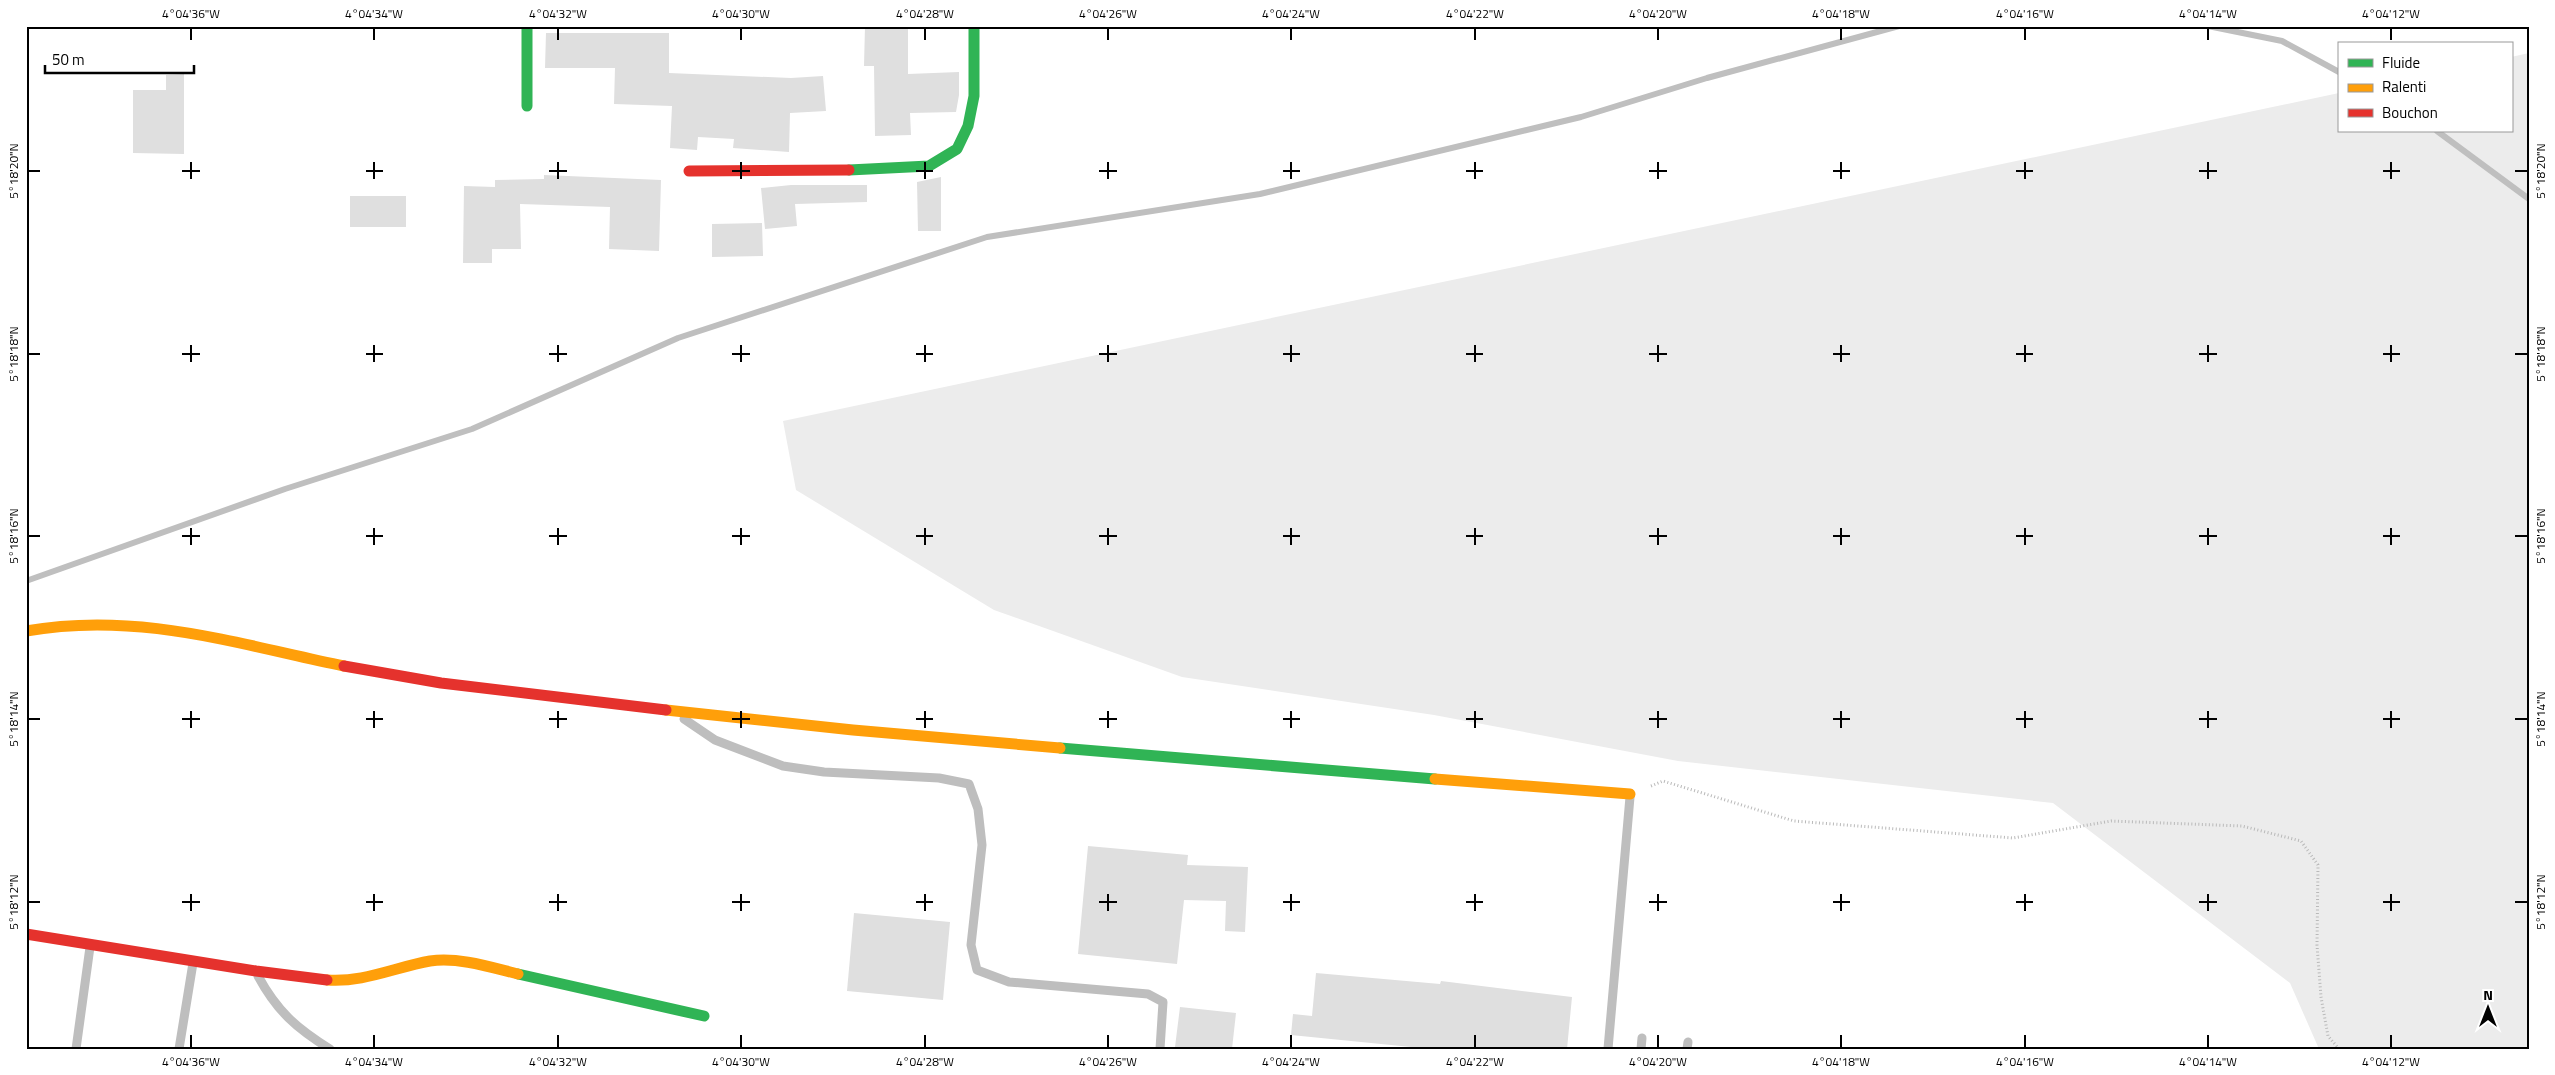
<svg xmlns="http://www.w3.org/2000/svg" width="2555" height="1075" font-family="'Titillium Web',sans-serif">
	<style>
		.green { fill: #ececec }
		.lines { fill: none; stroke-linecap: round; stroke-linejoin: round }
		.stream { stroke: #bfbfbf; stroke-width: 6 }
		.building { fill: #dfdfdf }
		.path { stroke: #b9b9b9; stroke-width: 3; stroke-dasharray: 1 2.5; stroke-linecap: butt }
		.lane { stroke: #bebebe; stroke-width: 9 }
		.fast { stroke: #30b455; stroke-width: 11 }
		.slow { stroke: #ff9f0a; stroke-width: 11 }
		.jam { stroke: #e5322d; stroke-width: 11 }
		.ticks { fill: none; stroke: #000; stroke-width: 2 }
		.neatline { fill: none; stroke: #000; stroke-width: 2 }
		.ticks-label { font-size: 12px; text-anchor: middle; fill: #000 }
	</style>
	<rect width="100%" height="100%" fill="#fff"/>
	<path class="green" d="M2529,53V1049H2319L2290,983L2053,803L1678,761L1434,715L1182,677L994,610L796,490L783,421L2339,93V131H2511V57Z"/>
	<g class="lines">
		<g class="stream">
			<path d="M2208,26L2282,41L2339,72"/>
			<path d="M2437,131L2529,199"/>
			<path d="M26,581L285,489L472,429L678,338L987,237L1260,194L1581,117L1707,78L1899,26"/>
		</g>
	</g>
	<g class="building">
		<path d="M865,26H908V74L959,72V95L956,112L910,113L911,135L875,136L874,66H864Z"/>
		<path d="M546,33H669V73L791,78L823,76L826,111L790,113L789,152L733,148L734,139L698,137L697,150L670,148L672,106L614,104L615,68H545Z"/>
		<path d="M184,74V154L133,153V90H166V75Z"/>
		<path d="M544,175L661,180L659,251L609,249L610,207L520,204L521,249H492V263H463L464,186L495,187V180L544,179Z"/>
		<path d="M941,177V231H918L917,182Z"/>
		<path d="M791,185H867V202L795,204L797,226L765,229L761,188Z"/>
		<rect x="350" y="196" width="56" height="31"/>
		<path d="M762,223L763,256L712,257V224Z"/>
		<path d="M1088,846L1188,855L1187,865L1248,867L1245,932L1225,931L1226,901L1184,900L1177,964L1078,954Z"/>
		<path d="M854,913L950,922L943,1000L847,991Z"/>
		<path d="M1316,973L1440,984L1441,981L1572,997L1567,1049H1431L1291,1035L1293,1014L1312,1016Z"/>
		<path d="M1180,1007L1236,1013L1232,1049L1175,1047Z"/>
	</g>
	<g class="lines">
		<path class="path" d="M1651,786L1663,781L1794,821L2013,838L2111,821L2242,826L2301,841L2318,865L2317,945L2321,997L2328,1036L2339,1049"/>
		<g class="lane">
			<path d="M684,719L715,740L783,766L824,772L939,778L969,784L978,809L982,845L971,945L977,970L1009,982L1148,994L1163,1002L1160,1049"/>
			<path d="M258,976C277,1011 296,1028 330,1049"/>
			<path d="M76,1049L90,947"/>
			<path d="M179,1049L193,963"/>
			<path d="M1608,1049L1630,797"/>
			<path d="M1641,1049L1642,1038"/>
			<path d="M1687,1049L1688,1042"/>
		</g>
		<g class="fast">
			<path d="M527,26V106"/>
			<path d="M849,170L929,166L957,149L968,126L974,96V26"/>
			<path d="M1060,748L1435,779"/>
			<path d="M518,974L704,1016"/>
		</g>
		<g class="slow">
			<path d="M26,631C137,611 237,644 344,666"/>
			<path d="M666,710L853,730L1060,748"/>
			<path d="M1435,779L1630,794"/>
			<path d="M327,980C362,983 396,967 430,961C459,957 490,967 518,974"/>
		</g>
		<g class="jam">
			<path d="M689,171L849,170"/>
			<path d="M344,666L441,683L666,710"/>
			<path d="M26,934L256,971L327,980"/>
		</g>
	</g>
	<path class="ticks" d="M191,28V40M374,28V40M558,28V40M741,28V40M925,28V40M1108,28V40M1291,28V40M1475,28V40M1658,28V40M1841,28V40M2025,28V40M2208,28V40M2391,28V40M191,162V179M374,162V179M558,162V179M741,162V179M925,162V179M1108,162V179M1291,162V179M1475,162V179M1658,162V179M1841,162V179M2025,162V179M2208,162V179M2391,162V179M28,171H40M182,171H200M366,171H383M549,171H567M732,171H750M916,171H933M1099,171H1117M1283,171H1300M1466,171H1483M1649,171H1667M1833,171H1850M2016,171H2033M2199,171H2217M2383,171H2400M2515,171H2528M191,345V362M374,345V362M558,345V362M741,345V362M925,345V362M1108,345V362M1291,345V362M1475,345V362M1658,345V362M1841,345V362M2025,345V362M2208,345V362M2391,345V362M28,354H40M182,354H200M366,354H383M549,354H567M732,354H750M916,354H933M1099,354H1117M1283,354H1300M1466,354H1483M1649,354H1667M1833,354H1850M2016,354H2033M2199,354H2217M2383,354H2400M2515,354H2528M191,528V545M374,528V545M558,528V545M741,528V545M925,528V545M1108,528V545M1291,528V545M1475,528V545M1658,528V545M1841,528V545M2025,528V545M2208,528V545M2391,528V545M28,536H40M182,536H200M366,536H383M549,536H567M732,536H750M916,536H933M1099,536H1117M1283,536H1300M1466,536H1483M1649,536H1667M1833,536H1850M2016,536H2033M2199,536H2217M2383,536H2400M2515,536H2528M191,711V728M374,711V728M558,711V728M741,711V728M925,711V728M1108,711V728M1291,711V728M1475,711V728M1658,711V728M1841,711V728M2025,711V728M2208,711V728M2391,711V728M28,719H40M182,719H200M366,719H383M549,719H567M732,719H750M916,719H933M1099,719H1117M1283,719H1300M1466,719H1483M1649,719H1667M1833,719H1850M2016,719H2033M2199,719H2217M2383,719H2400M2515,719H2528M191,894V911M374,894V911M558,894V911M741,894V911M925,894V911M1108,894V911M1291,894V911M1475,894V911M1658,894V911M1841,894V911M2025,894V911M2208,894V911M2391,894V911M28,902H40M182,902H200M366,902H383M549,902H567M732,902H750M916,902H933M1099,902H1117M1283,902H1300M1466,902H1483M1649,902H1667M1833,902H1850M2016,902H2033M2199,902H2217M2383,902H2400M2515,902H2528M191,1035V1048M374,1035V1048M558,1035V1048M741,1035V1048M925,1035V1048M1108,1035V1048M1291,1035V1048M1475,1035V1048M1658,1035V1048M1841,1035V1048M2025,1035V1048M2208,1035V1048M2391,1035V1048"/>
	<rect width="2555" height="1075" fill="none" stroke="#ffffff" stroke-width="55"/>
	<rect x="2338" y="42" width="175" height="90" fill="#ffffff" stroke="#999999"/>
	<rect x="2348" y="59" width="25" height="8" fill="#30b455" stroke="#999999"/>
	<text x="2382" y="68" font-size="15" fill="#000000">Fluide</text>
	<rect x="2348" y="84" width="25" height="8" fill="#ff9f0a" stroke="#999999"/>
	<text x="2382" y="92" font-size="15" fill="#000000">Ralenti</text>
	<rect x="2348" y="109" width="25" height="8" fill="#e5322d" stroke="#999999"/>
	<text x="2382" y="118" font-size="15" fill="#000000">Bouchon</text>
	<g transform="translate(2488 1008)" stroke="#ffffff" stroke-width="4" paint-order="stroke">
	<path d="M0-4L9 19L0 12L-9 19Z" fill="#000000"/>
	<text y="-8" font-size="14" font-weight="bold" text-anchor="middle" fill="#000000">N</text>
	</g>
	<path d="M45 65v8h149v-8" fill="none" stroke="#000000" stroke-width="2.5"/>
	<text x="52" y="65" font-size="15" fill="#000000" stroke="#ffffff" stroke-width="4" paint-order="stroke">50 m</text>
	<rect x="28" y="28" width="2500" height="1020" class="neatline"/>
	<g class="ticks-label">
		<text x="191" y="18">4°04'36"W</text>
		<text x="374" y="18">4°04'34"W</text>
		<text x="558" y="18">4°04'32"W</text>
		<text x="741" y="18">4°04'30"W</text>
		<text x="925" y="18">4°04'28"W</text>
		<text x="1108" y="18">4°04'26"W</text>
		<text x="1291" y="18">4°04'24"W</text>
		<text x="1475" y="18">4°04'22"W</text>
		<text x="1658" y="18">4°04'20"W</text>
		<text x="1841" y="18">4°04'18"W</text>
		<text x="2025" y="18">4°04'16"W</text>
		<text x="2208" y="18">4°04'14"W</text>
		<text x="2391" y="18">4°04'12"W</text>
		<text transform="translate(14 171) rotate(-90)" y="4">5°18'20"N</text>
		<text transform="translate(2541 171) rotate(-90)" y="4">5°18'20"N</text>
		<text transform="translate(14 354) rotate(-90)" y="4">5°18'18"N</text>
		<text transform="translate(2541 354) rotate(-90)" y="4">5°18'18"N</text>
		<text transform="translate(14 536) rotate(-90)" y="4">5°18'16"N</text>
		<text transform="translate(2541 536) rotate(-90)" y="4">5°18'16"N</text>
		<text transform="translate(14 719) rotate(-90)" y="4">5°18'14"N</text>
		<text transform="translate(2541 719) rotate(-90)" y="4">5°18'14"N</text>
		<text transform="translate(14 902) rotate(-90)" y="4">5°18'12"N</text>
		<text transform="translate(2541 902) rotate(-90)" y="4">5°18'12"N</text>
		<text x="191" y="1066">4°04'36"W</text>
		<text x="374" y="1066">4°04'34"W</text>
		<text x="558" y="1066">4°04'32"W</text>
		<text x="741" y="1066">4°04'30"W</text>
		<text x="925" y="1066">4°04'28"W</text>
		<text x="1108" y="1066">4°04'26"W</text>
		<text x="1291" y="1066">4°04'24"W</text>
		<text x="1475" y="1066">4°04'22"W</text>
		<text x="1658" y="1066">4°04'20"W</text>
		<text x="1841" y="1066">4°04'18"W</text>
		<text x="2025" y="1066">4°04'16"W</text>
		<text x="2208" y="1066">4°04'14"W</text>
		<text x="2391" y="1066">4°04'12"W</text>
	</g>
</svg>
